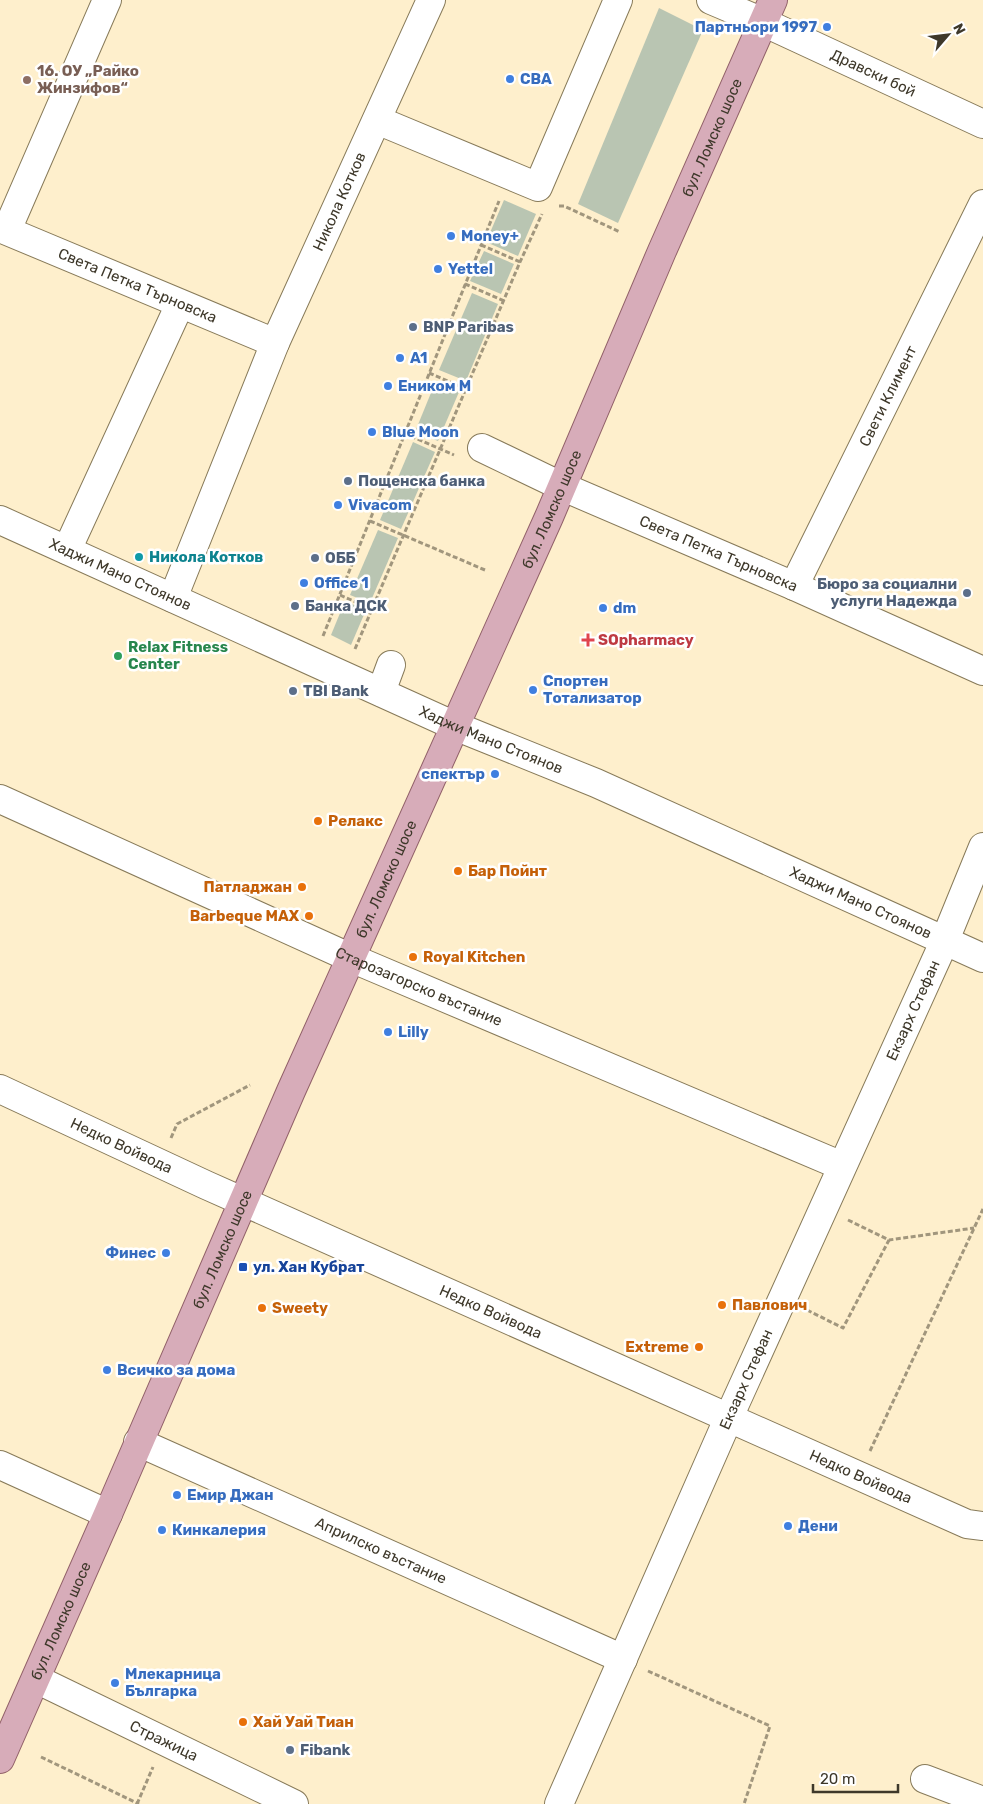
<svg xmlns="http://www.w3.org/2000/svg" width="983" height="1804" font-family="Rubik,sans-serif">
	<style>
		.green { fill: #b9c5b2 }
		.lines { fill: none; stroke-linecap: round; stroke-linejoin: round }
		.minor-casing { stroke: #877a59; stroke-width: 30 }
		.major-casing { stroke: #916068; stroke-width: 30 }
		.path { stroke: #a1967d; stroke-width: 3; stroke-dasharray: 5 2.5; stroke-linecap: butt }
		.minor { stroke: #fff; stroke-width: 28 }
		.major { stroke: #d7acb9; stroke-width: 28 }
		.shop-dot { fill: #3f7fe0; stroke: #fff; stroke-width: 2 }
		.education-dot { fill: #8d6e63; stroke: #fff; stroke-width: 2 }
		.service-dot { fill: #5c6f8a; stroke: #fff; stroke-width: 2 }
		.culture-dot { fill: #0f9aa8; stroke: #fff; stroke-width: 2 }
		.health-dot { fill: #e0444e; stroke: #fff; stroke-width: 2 }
		.leisure-dot { fill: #2e9e5b; stroke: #fff; stroke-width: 2 }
		.food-dot { fill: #e8710a; stroke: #fff; stroke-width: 2 }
		.transit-dot { fill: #1a4fb4; stroke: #fff; stroke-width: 2 }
		.labels { text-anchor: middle; stroke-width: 5; stroke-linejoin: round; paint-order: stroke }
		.shop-label { font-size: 15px; font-weight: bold; fill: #366cbe; stroke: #fff; text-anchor: start }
		.education-label { font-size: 15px; font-weight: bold; fill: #785e54; stroke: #fff; text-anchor: start }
		.street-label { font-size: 15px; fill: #3e382a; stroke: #fff }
		.service-label { font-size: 15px; font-weight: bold; fill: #4e5e75; stroke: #fff; text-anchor: start }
		.culture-label { font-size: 15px; font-weight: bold; fill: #0d838f; stroke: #fff; text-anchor: start }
		.health-label { font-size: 15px; font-weight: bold; fill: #be3a42; stroke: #fff; text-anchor: start }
		.leisure-label { font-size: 15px; font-weight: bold; fill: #27864d; stroke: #fff; text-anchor: start }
		.food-label { font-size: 15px; font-weight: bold; fill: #c56008; stroke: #fff; text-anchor: start }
		.transit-label { font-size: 15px; font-weight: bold; fill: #164399; stroke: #fff; text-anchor: start }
	</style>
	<rect width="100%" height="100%" fill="#feefcc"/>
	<g class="green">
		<path d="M659,8L703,30L618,223L578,204Z"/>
		<path d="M504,200L536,214L518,256L486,242Z"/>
		<path d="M484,251L514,264L501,294L470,281Z"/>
		<path d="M472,293L498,304L466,381L439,370Z"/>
		<path d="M435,383L459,392L438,441L415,432Z"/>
		<path d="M413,442L435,452L401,529L380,520Z"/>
		<path d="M378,530L398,538L370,603L350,595Z"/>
		<path d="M345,601L366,610L351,645L331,635Z"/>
	</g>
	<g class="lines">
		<g class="minor-casing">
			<g id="minor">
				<path id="s1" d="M711,0L763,22L983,124"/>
				<path d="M377,120L538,187L618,0"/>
				<path id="s2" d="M0,228L275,343"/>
				<path d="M7,230L107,0"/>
				<path id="s3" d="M482,448L561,486L794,586L983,671"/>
				<path id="s4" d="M0,520L455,726L596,783L983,958"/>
				<path d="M67,550L180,304"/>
				<path id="s5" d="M794,586L983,204"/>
				<path id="s6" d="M173,598L275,343L431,0"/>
				<path d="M381,692L391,665"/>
				<path id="s7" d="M0,799L351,958L842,1166"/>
				<path id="s8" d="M0,1089L206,1185L967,1524L983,1526"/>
				<path id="s9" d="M138,1442L623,1659"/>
				<path d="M0,1465L108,1514"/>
				<path id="s10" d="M36,1679L294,1804"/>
				<path d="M925,1779L983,1801"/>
				<path id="s11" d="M559,1804L729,1417L945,940L983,847"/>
			</g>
		</g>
		<g class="major-casing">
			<g id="major">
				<path id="s12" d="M0,1759L108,1514L291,1091L549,517L662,251L773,0"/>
			</g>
		</g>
		<g class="path">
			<path d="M559,206H564L620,232"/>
			<path d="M481,245L520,262"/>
			<path d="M465,284L504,301"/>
			<path d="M429,373L466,389"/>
			<path d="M404,433L454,455"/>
			<path d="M466,488L471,474"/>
			<path d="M370,521L485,570"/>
			<path d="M340,595L372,609"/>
			<path d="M323,636L499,201"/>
			<path d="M355,649L520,262L542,214"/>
			<path d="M171,1138L177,1124L250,1085"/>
			<path d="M848,1220L889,1240L974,1228"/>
			<path d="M807,1310L843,1328L889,1240"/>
			<path d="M870,1451L983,1209"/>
			<path d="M648,1671L770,1726L744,1804"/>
			<path d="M41,1757L139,1804"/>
			<path d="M137,1804L153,1767"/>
		</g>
		<use href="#minor" class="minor"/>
		<use href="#major" class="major"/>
	</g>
	<g class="shop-dot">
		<circle cx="827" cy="27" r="5"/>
		<circle cx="510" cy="79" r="5"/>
		<circle cx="451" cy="236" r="5"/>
		<circle cx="438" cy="269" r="5"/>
		<circle cx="400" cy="358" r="5"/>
		<circle cx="388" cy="386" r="5"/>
		<circle cx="372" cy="432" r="5"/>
		<circle cx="338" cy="505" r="5"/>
		<circle cx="304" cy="583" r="5"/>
		<circle cx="603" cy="608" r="5"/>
		<circle cx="533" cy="690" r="5"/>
		<circle cx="495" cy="774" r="5"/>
		<circle cx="388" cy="1032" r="5"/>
		<circle cx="166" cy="1253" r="5"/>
		<circle cx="107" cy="1370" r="5"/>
		<circle cx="177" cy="1495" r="5"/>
		<circle cx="788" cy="1526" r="5"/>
		<circle cx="162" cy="1530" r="5"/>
		<circle cx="115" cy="1683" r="5"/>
	</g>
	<circle class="education-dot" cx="27" cy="80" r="5"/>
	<g class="service-dot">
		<circle cx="413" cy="327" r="5"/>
		<circle cx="348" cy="481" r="5"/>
		<circle cx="315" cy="558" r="5"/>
		<circle cx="967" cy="593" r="5"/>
		<circle cx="295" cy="606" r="5"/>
		<circle cx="293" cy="691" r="5"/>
		<circle cx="290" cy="1750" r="5"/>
	</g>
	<circle class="culture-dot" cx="139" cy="557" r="5"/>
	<path class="health-dot" d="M585.5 632.5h5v5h5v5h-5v5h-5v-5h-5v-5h5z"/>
	<circle class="leisure-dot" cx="118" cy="656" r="5"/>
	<g class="food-dot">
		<circle cx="318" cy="821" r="5"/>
		<circle cx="458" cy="871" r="5"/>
		<circle cx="302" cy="887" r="5"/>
		<circle cx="309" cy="916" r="5"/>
		<circle cx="413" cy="957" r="5"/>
		<circle cx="722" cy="1305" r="5"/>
		<circle cx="262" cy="1308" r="5"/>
		<circle cx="699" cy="1347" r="5"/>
		<circle cx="243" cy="1722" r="5"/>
	</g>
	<rect class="transit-dot" x="238" y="1262" width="10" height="10" rx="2.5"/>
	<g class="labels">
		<g class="shop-label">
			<text x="817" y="32" text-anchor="end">Партньори 1997</text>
			<text x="520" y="84">CBA</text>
			<text x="461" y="241">Money+</text>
			<text x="448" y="274">Yettel</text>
			<text x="410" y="363">A1</text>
			<text x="398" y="391">Еником М</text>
			<text x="382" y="437">Blue Moon</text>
			<text x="348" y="510">Vivacom</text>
			<text x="314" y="588">Office 1</text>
			<text x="613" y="613">dm</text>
			<text x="543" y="686">Спортен<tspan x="543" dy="17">Тотализатор</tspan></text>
			<text x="485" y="779" text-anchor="end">спектър</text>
			<text x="398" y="1037">Lilly</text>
			<text x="156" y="1258" text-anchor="end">Финес</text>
			<text x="117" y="1375">Всичко за дома</text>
			<text x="187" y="1500">Емир Джан</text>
			<text x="798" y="1531">Дени</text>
			<text x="172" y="1535">Кинкалерия</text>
			<text x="125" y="1679">Млекарница<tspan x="125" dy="17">Българка</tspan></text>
		</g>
		<g class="education-label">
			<text x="37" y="76">16. ОУ „Райко<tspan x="37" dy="17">Жинзифов“</tspan></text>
		</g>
		<g class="street-label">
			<text dy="5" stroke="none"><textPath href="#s1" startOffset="178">Дравски бой</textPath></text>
			<text dy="5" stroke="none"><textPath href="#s12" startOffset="1771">бул. Ломско шосе</textPath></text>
			<text dy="5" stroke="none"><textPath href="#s6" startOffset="430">Никола Котков</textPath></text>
			<text dy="5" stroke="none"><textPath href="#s2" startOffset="149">Света Петка Търновска</textPath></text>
			<text dy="5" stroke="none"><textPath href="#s5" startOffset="212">Свети Климент</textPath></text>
			<text dy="5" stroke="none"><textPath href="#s12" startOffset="1366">бул. Ломско шосе</textPath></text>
			<text dy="5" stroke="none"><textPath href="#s3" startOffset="259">Света Петка Търновска</textPath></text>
			<text dy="5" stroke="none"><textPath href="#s4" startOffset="132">Хаджи Мано Стоянов</textPath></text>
			<text dy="5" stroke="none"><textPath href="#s4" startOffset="538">Хаджи Мано Стоянов</textPath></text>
			<text dy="5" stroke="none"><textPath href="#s12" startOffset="961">бул. Ломско шосе</textPath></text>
			<text dy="5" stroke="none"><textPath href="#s4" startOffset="942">Хаджи Мано Стоянов</textPath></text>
			<text dy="5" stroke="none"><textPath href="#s7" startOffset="459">Старозагорско въстание</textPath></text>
			<text dy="5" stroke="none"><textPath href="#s11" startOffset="869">Екзарх Стефан</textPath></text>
			<text dy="5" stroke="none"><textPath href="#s8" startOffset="134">Недко Войвода</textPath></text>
			<text dy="5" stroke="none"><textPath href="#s12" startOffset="556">бул. Ломско шосе</textPath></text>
			<text dy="5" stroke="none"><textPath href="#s8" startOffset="539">Недко Войвода</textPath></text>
			<text dy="5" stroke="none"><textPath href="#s11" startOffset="464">Екзарх Стефан</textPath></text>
			<text dy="5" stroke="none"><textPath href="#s8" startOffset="944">Недко Войвода</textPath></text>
			<text dy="5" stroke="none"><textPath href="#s9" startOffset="266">Априлско въстание</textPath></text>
			<text dy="5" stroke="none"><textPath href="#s12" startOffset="151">бул. Ломско шосе</textPath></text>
			<text dy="5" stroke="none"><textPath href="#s10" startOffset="142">Стражица</textPath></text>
		</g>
		<g class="service-label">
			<text x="423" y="332">BNP Paribas</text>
			<text x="358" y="486">Пощенска банка</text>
			<text x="325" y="563">ОББ</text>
			<text x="957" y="589" text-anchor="end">Бюро за социални<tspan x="957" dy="17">услуги Надежда</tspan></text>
			<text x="305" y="611">Банка ДСК</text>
			<text x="303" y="696">TBI Bank</text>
			<text x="300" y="1755">Fibank</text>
		</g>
		<g class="culture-label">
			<text x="149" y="562">Никола Котков</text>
		</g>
		<g class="health-label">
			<text x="598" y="645">SOpharmacy</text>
		</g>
		<g class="leisure-label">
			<text x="128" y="652">Relax Fitness<tspan x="128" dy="17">Center</tspan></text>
		</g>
		<g class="food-label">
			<text x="328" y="826">Релакс</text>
			<text x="468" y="876">Бар Пойнт</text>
			<text x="292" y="892" text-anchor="end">Патладжан</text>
			<text x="299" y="921" text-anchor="end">Barbeque MAX</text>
			<text x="423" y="962">Royal Kitchen</text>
			<text x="732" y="1310">Павлович</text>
			<text x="272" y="1313">Sweety</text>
			<text x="689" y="1352" text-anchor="end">Extreme</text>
			<text x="253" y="1727">Хай Уай Тиан</text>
		</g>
		<g class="transit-label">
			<text x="253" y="1272">ул. Хан Кубрат</text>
		</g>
	</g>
	<g transform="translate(948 35) rotate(62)" stroke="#ffffff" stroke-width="4" paint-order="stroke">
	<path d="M0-4L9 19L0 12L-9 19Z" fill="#3e382a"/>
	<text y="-8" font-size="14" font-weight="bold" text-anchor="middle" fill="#3e382a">N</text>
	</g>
	<path d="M813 1784v8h85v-8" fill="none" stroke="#3e382a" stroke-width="2.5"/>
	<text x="820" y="1784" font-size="15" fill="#3e382a" stroke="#ffffff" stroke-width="4" paint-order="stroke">20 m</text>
</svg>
